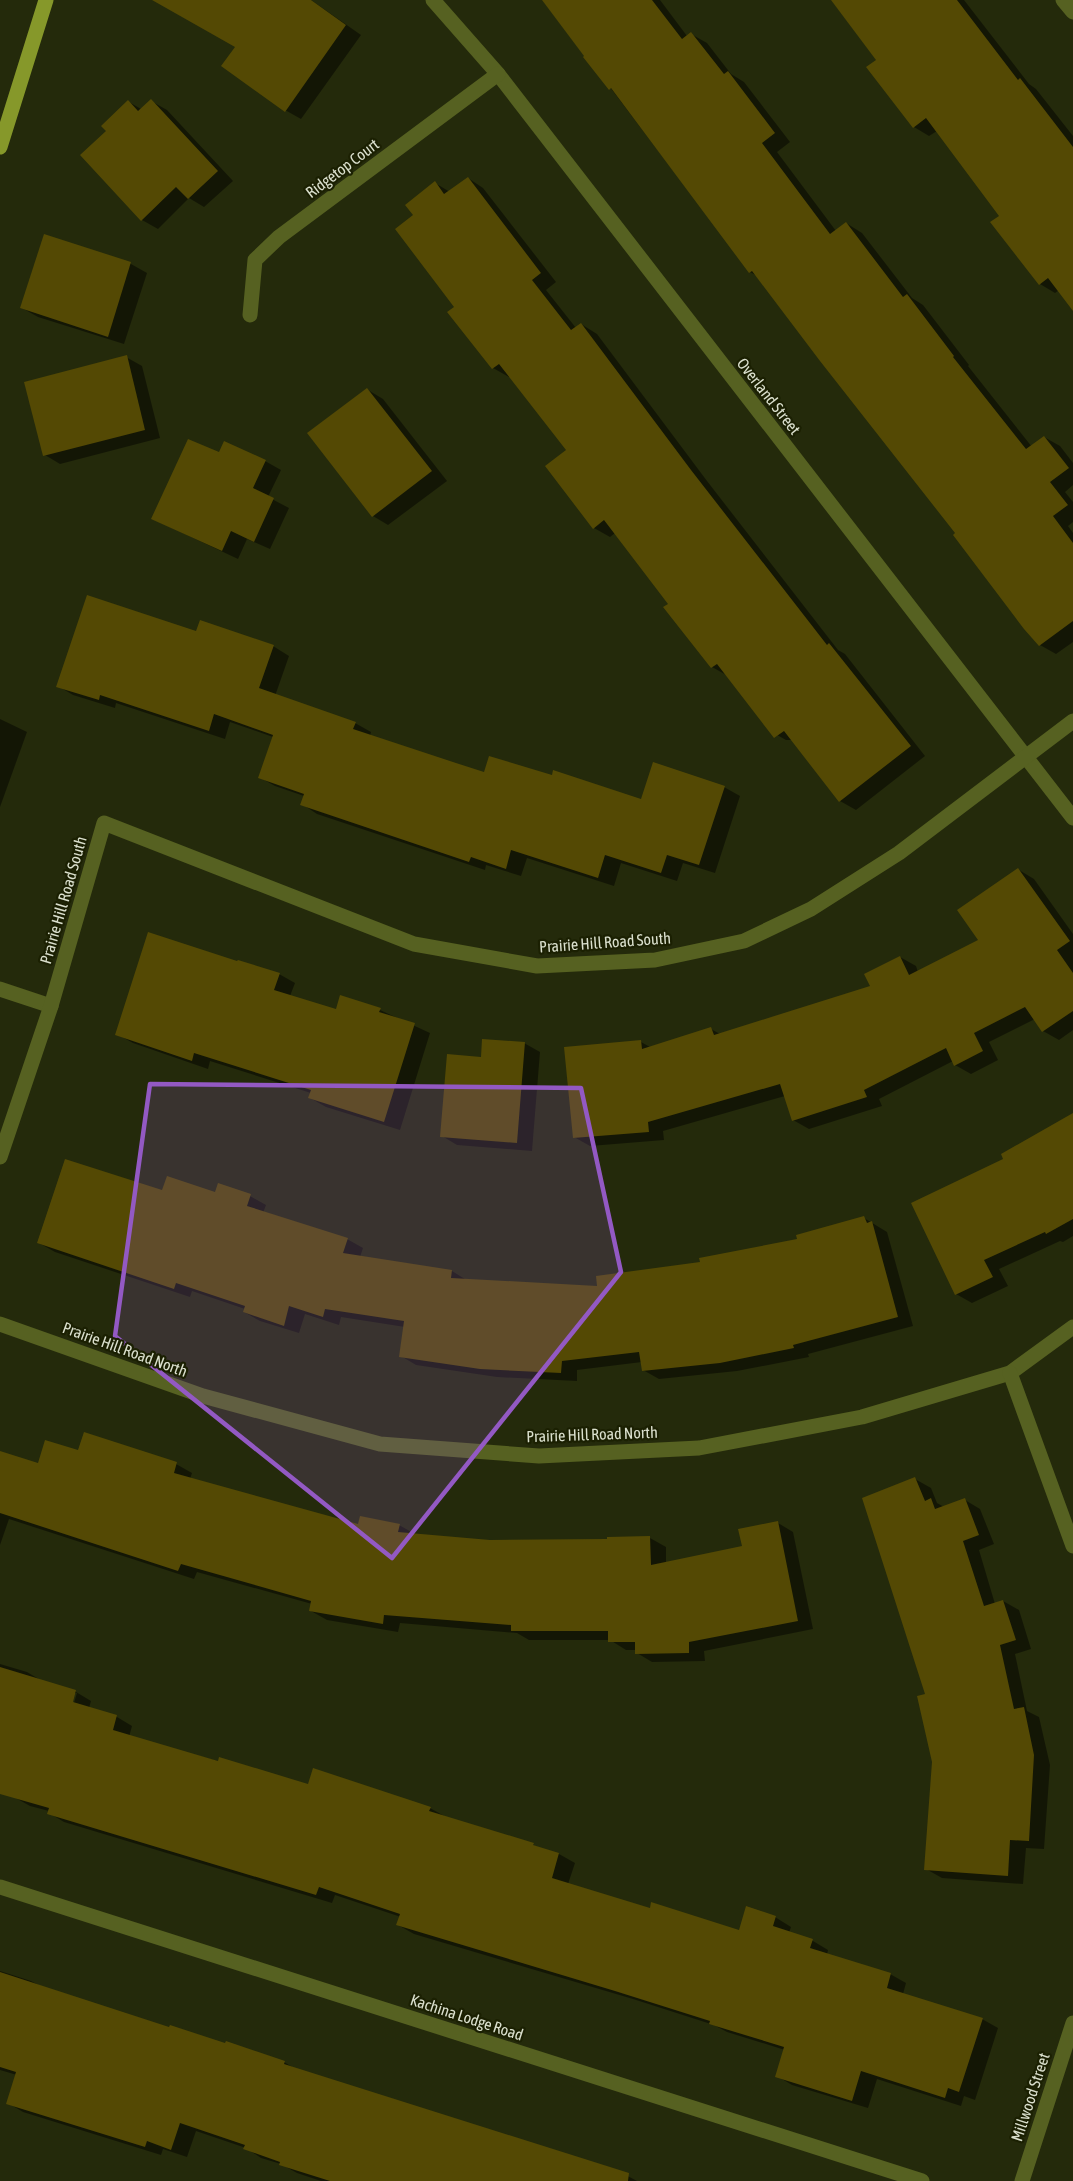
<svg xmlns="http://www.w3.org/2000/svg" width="1073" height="2181" font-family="'Asap Condensed',sans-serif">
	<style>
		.shadow { fill: #0007; fill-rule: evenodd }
		.building { fill: #544904 }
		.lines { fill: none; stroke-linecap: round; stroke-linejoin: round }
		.minor { stroke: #566121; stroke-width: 15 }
		.major { stroke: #86982a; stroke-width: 15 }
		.marked { fill: #9359c3; fill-opacity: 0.2; stroke: #9359c3; stroke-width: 4.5; stroke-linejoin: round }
		.labels { text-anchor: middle; stroke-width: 4.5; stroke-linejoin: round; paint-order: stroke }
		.street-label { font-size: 16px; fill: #dbe0ce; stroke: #1b2002 }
	</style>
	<rect width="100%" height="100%" fill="#242a0b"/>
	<g class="shadow">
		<path d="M155,0H311L361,35L301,119L285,110L237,46Z"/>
		<path d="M544,0H660L687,36L691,34L707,43L731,74L744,82L790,142L777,152L836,231L846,223L862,233L912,298L923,305L969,365L968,366L1032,447L1044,437L1060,446L1073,463V485L1065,492L1073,502V522L1068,526L1073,533V642L1056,654L1040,645L955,535L957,533L759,277L750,272Z"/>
		<path d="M833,0H964L1029,84L1036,89L1073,136V308L1059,290L1055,293L1040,284L1001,216L937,131L929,136L914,127L879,60Z"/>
		<path d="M151,101L167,110L233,181L204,207L189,198L158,229L142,220L109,131L129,102L141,109Z"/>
		<path d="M468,178L483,188L556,282L546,290L576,328L581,324L597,334L707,481L838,650L845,654L925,756L856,810L840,801L793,740H786L770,731L728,676L712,667L670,604L615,533L610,537L594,528L568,450L510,376L509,377L493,368L456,307L415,216L435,183L450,192Z"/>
		<path d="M45,236L131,264L147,273L124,344L38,317L22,308Z"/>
		<path d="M126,357L142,366L160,438L60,464L45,455Z"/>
		<path d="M368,390L383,399L447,481L388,525L373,516Z"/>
		<path d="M220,454L265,461L281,470L268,497L289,508L270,549L247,539L238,559L153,519Z"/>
		<path d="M197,633L273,646L289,656L275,696L355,723L371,732L370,736L485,774L642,801L724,787L740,796L715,873L683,863L677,881L621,863L614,886L527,858L521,876L486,865L485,870L317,814L302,804L304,796L275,786L259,777L273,737L230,722L225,739L116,703L115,708L73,695L58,686Z"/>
		<path d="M0,719L27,732L0,807Z"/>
		<path d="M1019,870L1034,879L1073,934V1030L1059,1040L1043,1031L1035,1019L989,1042L998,1060L971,1074L955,1065L953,1061L879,1099L882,1106L809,1129L793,1120L785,1096L663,1131L664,1140L590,1146L574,1137L641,1042L650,1047L711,1029L720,1034L873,987L900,957L916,966L918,972L980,940Z"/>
		<path d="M279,974L295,983L290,996L337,1011L380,1010L430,1033L400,1130L326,1107L310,1098L311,1093L210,1061L208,1069L133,1043L117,1034Z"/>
		<path d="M524,1043L540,1052L532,1151L457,1145L442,1136L483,1058Z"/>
		<path d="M1073,1115V1236L1063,1242L1060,1241L999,1269L1008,1286L972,1303L956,1294L1005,1160Z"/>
		<path d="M163,1192L250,1196L266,1205L263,1213L347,1239L363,1248L360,1257L452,1271L468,1281L599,1287L799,1240L864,1218L887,1232L913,1326L808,1354L809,1357L737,1371L659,1379L643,1370L642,1362L577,1370V1381L497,1377L416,1365L401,1356L405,1327L341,1317L339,1325L305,1314L299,1333L260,1321L244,1312L245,1309L192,1291L190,1297L55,1252L39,1243Z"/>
		<path d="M0,1452L38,1465L79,1452L176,1464L192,1473L190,1479L360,1526L399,1525L415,1534L490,1542L609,1541L650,1538L666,1547V1564L744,1547L778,1523L793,1532L813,1629L704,1651L705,1661L652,1662L637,1653L636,1650H626L610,1640H529L517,1633L400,1623L398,1632L327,1620L311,1611L312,1604L197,1572L194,1579L9,1519L0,1545Z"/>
		<path d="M915,1479L931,1488L937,1503L944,1507L965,1500L980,1509L994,1544L979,1550L995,1604L1003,1601L1019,1610L1031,1649L1015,1654L1027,1711L1039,1717L1050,1765L1044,1849L1026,1848L1023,1884L942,1878L926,1869L933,1762L927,1695Z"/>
		<path d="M0,1664L27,1672L42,1681L76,1692L91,1701L89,1708L117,1717L132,1726L129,1737L309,1786L430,1808L446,1817L559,1854L575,1863L568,1884L651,1909L740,1932L775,1917L791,1927L789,1933L813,1941L828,1950L827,1955L890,1974L906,1983L903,1994L982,2019L998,2028L975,2100L964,2096L961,2106L877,2079L868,2108L792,2085L777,2076L785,2050L727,2032L714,2025L633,1999L414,1934L398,1925L401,1917L335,1895L332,1903L64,1822L49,1813V1811L30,1806L14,1797L0,1779ZM74,1693H77L72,1709Z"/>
		<path d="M0,1971L31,1981L44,1988L170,2029L284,2062L297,2070L622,2173L637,2181H321L297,2173L281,2164L261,2158L246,2148L196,2131L187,2157L163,2149L161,2155L23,2112L8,2103L17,2075L0,2070Z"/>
	</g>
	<g class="building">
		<path d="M152,0H311L346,25L285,112L221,66L235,47Z"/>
		<path d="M542,0H652L682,39L691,32L724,74L728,71L775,133L762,143L830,234L846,222L903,297L907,294L954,356L953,357L1026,449L1044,436L1069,468L1050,482L1068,505L1053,516L1073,543V621L1039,646L1024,629L953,535L955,533L820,361L752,271L749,273L611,88L609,90L583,57L584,56Z"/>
		<path d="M831,0H957L1018,80L1020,78L1073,147V311L1048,278L1039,285L990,222L999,216L926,118L913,128L866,67L876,60Z"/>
		<path d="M151,99L218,171L188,199L176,187L141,221L80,155L106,131L101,126L128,100L138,111Z"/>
		<path d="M468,177L541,273L532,280L571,330L581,323L691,470L827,645L829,643L911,746L839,802L784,731L774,738L717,664L711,668L663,607L668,604L604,520L593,529L545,466L566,450L499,364L492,369L447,312L454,307L395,229L413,215L405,205L435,181L444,194Z"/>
		<path d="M44,234L131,262L108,337L20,308Z"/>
		<path d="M127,355L145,430L43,456L24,382Z"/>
		<path d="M367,388L432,471L372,517L307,433Z"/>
		<path d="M188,439L219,452L224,441L266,460L253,488L274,498L254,542L231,531L222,551L151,519Z"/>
		<path d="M87,595L196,631L200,620L274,645L259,688L356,722L353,729L456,763L484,772L489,756L552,775L553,770L641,799L653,762L725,786L699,865L667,855L661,873L605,855L598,878L511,850L506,869L471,857L469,862L300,805L304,794L258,778L273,735L214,714L209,731L100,695L99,700L56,687Z"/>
		<path d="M1018,868L1070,941L1057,950L1073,973V1011L1042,1032L1025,1007L974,1033L983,1051L954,1066L946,1048L864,1090L867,1097L792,1121L780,1084L648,1122L649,1132L573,1138L564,1047L641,1040L642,1049L711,1027L714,1035L870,986L864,974L900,956L909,975L978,940L957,910Z"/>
		<path d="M148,932L237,961L238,960L280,973L274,990L336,1009L340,995L381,1008L379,1012L415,1023L384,1122L308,1098L311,1090L194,1053L192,1061L115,1035Z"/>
		<path d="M482,1039L525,1042L517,1143L440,1137L447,1054L481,1057Z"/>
		<path d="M1073,1113V1219L1046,1234L1045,1232L984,1260L993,1277L955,1295L911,1203L1003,1159L1001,1154Z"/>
		<path d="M65,1159L162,1190L167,1176L215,1192L218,1183L251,1194L247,1206L348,1238L343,1253L452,1270L451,1278L597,1286L596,1276L700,1262L699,1258L797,1239L796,1235L864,1216L867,1223L872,1221L898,1317L793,1345L794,1348L720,1363L642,1371L639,1352L562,1361L561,1373L480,1369L399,1357L404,1321L325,1309L323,1317L289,1306L284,1326L243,1312L245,1306L176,1283L174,1289L37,1243Z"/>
		<path d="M84,1432L177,1462L174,1473L358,1524L360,1516L400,1524L398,1532L490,1540L607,1539V1537L650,1536L651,1565L742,1546L738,1529L778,1521L798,1621L689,1642V1653L635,1654V1642H608V1631H511V1625L384,1615L383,1624L309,1611L311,1601L181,1564L178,1571L0,1513V1451L38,1463L45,1440L78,1450Z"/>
		<path d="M915,1477L925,1501L931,1498L935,1509L965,1498L979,1535L963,1541L984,1606L1003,1600L1016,1640L1000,1645L1014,1709L1024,1707L1034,1755L1029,1841L1010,1840L1008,1876L924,1870L932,1762L917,1696L925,1694L862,1498Z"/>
		<path d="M0,1667L76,1690L73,1702L117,1715L113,1730L218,1761L219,1757L308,1784L313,1768L431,1807L429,1811L534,1843L533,1845L559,1853L552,1878L650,1908L651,1902L739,1930L746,1906L776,1916L773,1926L813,1939L810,1948L891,1973L887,1988L983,2018L959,2092L948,2088L945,2098L861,2071L852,2101L775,2077L784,2047L709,2024L710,2021L615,1991L396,1925L400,1914L319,1887L316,1895L47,1814L49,1808L0,1794Z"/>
		<path d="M0,1972L169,2027L170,2025L225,2043L226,2041L285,2061L284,2064L629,2173L628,2181H330L279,2165L280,2162L243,2149L245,2145L180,2123L171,2150L147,2141L145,2147L6,2104L16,2072L0,2067Z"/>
	</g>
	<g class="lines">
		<g class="minor">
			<path d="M433,0L498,74L1073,818"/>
			<path d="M1063,0L1073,12"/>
			<path d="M250,315L255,260L279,237L498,74"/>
			<path d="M0,989L51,1006"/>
			<path d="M0,1157L51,1006L104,823L414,944L537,966L655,960L744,941L811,909L899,853L1073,721"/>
			<path d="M0,1324L203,1396L380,1444L539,1456L699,1448L862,1417L1010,1373L1073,1327"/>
			<path d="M1010,1373L1073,1546"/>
			<path d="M0,1887L922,2181"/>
			<path d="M1022,2181L1073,2023"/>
		</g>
		<path class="major" d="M0,147L46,0"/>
	</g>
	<path class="marked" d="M150,1084L581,1088L621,1272L392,1558L115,1336Z"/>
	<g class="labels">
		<g class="street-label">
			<text transform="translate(342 168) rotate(-37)" y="6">Ridgetop Court</text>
			<text transform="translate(769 396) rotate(52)" y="6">Overland Street</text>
			<text transform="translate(63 900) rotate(-74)" y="6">Prairie Hill Road South</text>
			<text transform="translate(605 942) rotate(-4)" y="6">Prairie Hill Road South</text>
			<text transform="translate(125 1349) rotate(20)" y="6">Prairie Hill Road North</text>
			<text transform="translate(592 1434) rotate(-2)" y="6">Prairie Hill Road North</text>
			<text transform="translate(467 2017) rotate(18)" y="6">Kachina Lodge Road</text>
			<text transform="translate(1030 2097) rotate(-72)" y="6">Millwood Street</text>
		</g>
	</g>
</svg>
